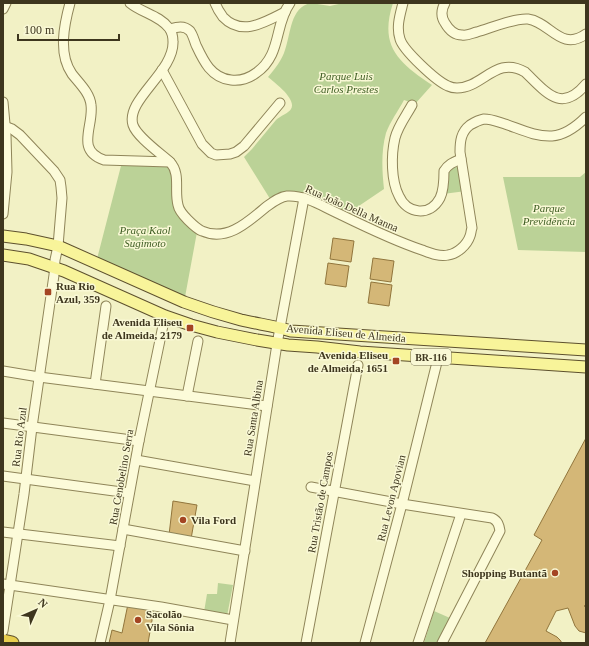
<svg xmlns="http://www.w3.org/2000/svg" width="589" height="646" font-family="'Times New Roman',serif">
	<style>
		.green { fill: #bbd297 }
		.building { fill: #d4b777; stroke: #91753c }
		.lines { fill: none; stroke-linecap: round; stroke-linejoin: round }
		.minor-casing { stroke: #8f8559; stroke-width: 11 }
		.major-casing { stroke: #5d502d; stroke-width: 13 }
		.highway-casing { stroke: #5d502d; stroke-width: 15 }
		.minor { stroke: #fcfbd9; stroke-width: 9 }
		.major { stroke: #f8f49a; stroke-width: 11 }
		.highway { stroke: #e8ce4f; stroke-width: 13 }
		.poi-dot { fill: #a44523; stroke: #f9f8d5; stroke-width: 1.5 }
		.labels { text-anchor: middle; stroke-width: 3; stroke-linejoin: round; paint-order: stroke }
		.shield { fill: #f9f8d5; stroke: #767055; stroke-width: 1 }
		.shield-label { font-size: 10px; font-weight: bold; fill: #3e361e }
		.park-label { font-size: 11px; font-style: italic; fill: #3e5d23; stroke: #f9f8d5 }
		.street-label { font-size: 11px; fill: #3e361e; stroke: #f9f8d5 }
		.poi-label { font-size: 11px; font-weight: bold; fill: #3e361e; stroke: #f9f8d5; text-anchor: start }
	</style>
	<rect width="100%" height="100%" fill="#f2f1c5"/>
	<g class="green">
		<path d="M311,3L330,6L343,3H393C379,46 398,62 432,85L415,104L404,100C398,111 390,122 386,133C381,151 382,171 384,189L344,216L302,197L272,202L244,157L252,149L276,120C280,116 289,113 291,109C297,99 275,83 268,77C275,69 282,60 285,50C291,34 290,7 311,3Z"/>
		<path d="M461,161L466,191L443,194L445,171Z"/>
		<path d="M122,162L168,163L173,173L177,209L197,232L185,297L97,259Z"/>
		<path d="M586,172V252L518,250L503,177H580Z"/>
		<path d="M218,583L233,585L227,616L204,612L207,594H217Z"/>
		<path d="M434,611L450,618L437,643H424Z"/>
	</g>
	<g class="building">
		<path d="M333,238L354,241L351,262L330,259Z"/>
		<path d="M373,258L394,261L391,282L370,279Z"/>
		<path d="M328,263L349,266L346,287L325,284Z"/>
		<path d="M371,282L392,285L389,306L368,303Z"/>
		<path d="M586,438V605L584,606L586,607V633L579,631L575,626L568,608L556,611L546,631L557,637L560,640L562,643H485L542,540L534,535Z"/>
		<path d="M173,501L197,505L191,539L169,535Z"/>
		<path d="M128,604L154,609L148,643H109L112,630L122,633Z"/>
	</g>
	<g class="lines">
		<g class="minor-casing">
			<g id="minor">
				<path d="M70,3C64,25 58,54 72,74C79,83 90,93 91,105C94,126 75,150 104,160L170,162"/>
				<path d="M130,3C142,13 159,15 169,28C172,32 173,37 173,42C174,72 125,100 133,125C137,137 160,153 170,162C181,174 174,190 178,205C179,211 184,216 188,220C192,224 197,229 202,231C227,242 248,222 266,207C273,202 279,197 287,196C301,195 315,202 327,208C358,223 389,239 422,250C430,253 439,257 448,255C457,254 467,245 470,236C471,234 471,230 472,228L460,152C460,141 461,132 470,125C475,122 479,120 484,119C492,119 498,122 505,124C520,129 536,137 552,136C566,135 577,126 586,117"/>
				<path d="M215,3C217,8 220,13 223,17C242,37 265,22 285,12"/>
				<path d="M403,3C400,15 396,27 400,39C403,50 436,81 448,86C450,87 454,88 457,88C483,88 496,55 525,72C546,92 561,114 586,84"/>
				<path d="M445,3C441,10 441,17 445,23C449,30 455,35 462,35C468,36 472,33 477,32C491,28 514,18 528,19C550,22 561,52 586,34"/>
				<path d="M3,9L6,3"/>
				<path d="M170,29C177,27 184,25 190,31C193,35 194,40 196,45C203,60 211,78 231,80C240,81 248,79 256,73C282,55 274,25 290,3"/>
				<path d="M162,70L202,144L211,153L216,155L230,154L236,152L244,146L280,103"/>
				<path d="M3,102L6,135L7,172L3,214"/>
				<path d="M412,105C406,116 398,126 395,138C391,155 391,181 399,196C407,214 430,217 440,198C443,192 444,178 444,171C448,164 454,162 461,159"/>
				<path d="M3,127L4,126L12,129L20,135L54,171L60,180L61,187L62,198L58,246L55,260L54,275L32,427L24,494L3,631"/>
				<path d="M3,371L39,377L267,406"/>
				<path d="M95,384L106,306"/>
				<path d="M187,396L198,341"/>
				<path d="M3,423L139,441"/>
				<path d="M136,460L255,481"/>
				<path d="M3,476L129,493"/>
				<path d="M311,487L402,504L492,518C498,521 499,525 500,531L442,643"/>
				<path d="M123,529L245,551"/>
				<path d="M3,532L120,546"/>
				<path d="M3,584L161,607L233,620"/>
				<path d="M100,643L110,600L139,441L165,316"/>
				<path d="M230,643L277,344L304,198"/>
				<path d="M306,643L358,365"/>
				<path d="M365,643L402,504L438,358"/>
				<path d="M418,643L461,514"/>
			</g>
		</g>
		<g class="major-casing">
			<g id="major">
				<path d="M3,236L26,239L58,246L184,302C203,309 222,315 241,320C258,324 275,326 291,331L586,350"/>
				<path d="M3,255L29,259L64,271L165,316L191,325L217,332L257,340L288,345L317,347L360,352L586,367"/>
			</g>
		</g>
		<g class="highway-casing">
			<path id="highway" d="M3,641L12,643"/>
		</g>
		<use href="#minor" class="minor"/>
		<use href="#major" class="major"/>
		<use href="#highway" class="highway"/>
	</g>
	<g class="poi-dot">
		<rect x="44" y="288" width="8" height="8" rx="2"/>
		<rect x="186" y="324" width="8" height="8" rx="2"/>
		<rect x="392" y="357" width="8" height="8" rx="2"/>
		<circle cx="183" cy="520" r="4"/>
		<circle cx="555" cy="573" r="4"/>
		<circle cx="138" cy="620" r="4"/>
	</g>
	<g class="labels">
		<rect class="shield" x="411" y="349" width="40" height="16" rx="3"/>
		<g class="shield-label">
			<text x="431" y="361">BR-116</text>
		</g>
		<g class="park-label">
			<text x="346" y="80">Parque Luis<tspan x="346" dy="13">Carlos Prestes</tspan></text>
			<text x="549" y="212">Parque<tspan x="549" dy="13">Previdência</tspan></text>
			<text x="145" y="234">Praça Kaol<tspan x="145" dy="13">Sugimoto</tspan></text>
		</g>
		<g class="street-label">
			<text transform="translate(352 208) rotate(24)" y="4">Rua João Della Manna</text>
			<text transform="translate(346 333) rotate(5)" y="4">Avenida Eliseu de Almeida</text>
			<text transform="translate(253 418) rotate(-81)" y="4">Rua Santa Albina</text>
			<text transform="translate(19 437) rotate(-83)" y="4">Rua Rio Azul</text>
			<text transform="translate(121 477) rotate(-80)" y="4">Rua Cenobelino Serra</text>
			<text transform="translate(391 498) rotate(-76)" y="4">Rua Levon Apovian</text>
			<text transform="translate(320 502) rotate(-80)" y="4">Rua Tristão de Campos</text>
		</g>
		<g class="poi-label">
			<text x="56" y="290">Rua Rio<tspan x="56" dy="13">Azul, 359</tspan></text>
			<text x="182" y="326" text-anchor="end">Avenida Eliseu<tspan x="182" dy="13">de Almeida, 2179</tspan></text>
			<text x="388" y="359" text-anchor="end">Avenida Eliseu<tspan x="388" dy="13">de Almeida, 1651</tspan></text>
			<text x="191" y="524">Vila Ford</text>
			<text x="547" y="577" text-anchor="end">Shopping Butantã</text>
			<text x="146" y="618">Sacolão<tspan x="146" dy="13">Vila Sônia</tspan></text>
		</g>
	</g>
	<rect width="589" height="646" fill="none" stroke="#3e361e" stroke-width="8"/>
	<g transform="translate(36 610) rotate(45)" stroke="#f9f8d5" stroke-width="3" paint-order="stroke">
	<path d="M0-3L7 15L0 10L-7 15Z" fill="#3e361e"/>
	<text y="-6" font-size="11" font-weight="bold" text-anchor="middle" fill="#3e361e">N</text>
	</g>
	<path d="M18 34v6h101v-6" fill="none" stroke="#3e361e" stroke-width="2"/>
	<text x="24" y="34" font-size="12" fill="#3e361e" stroke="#f9f8d5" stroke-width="3" paint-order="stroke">100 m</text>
</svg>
